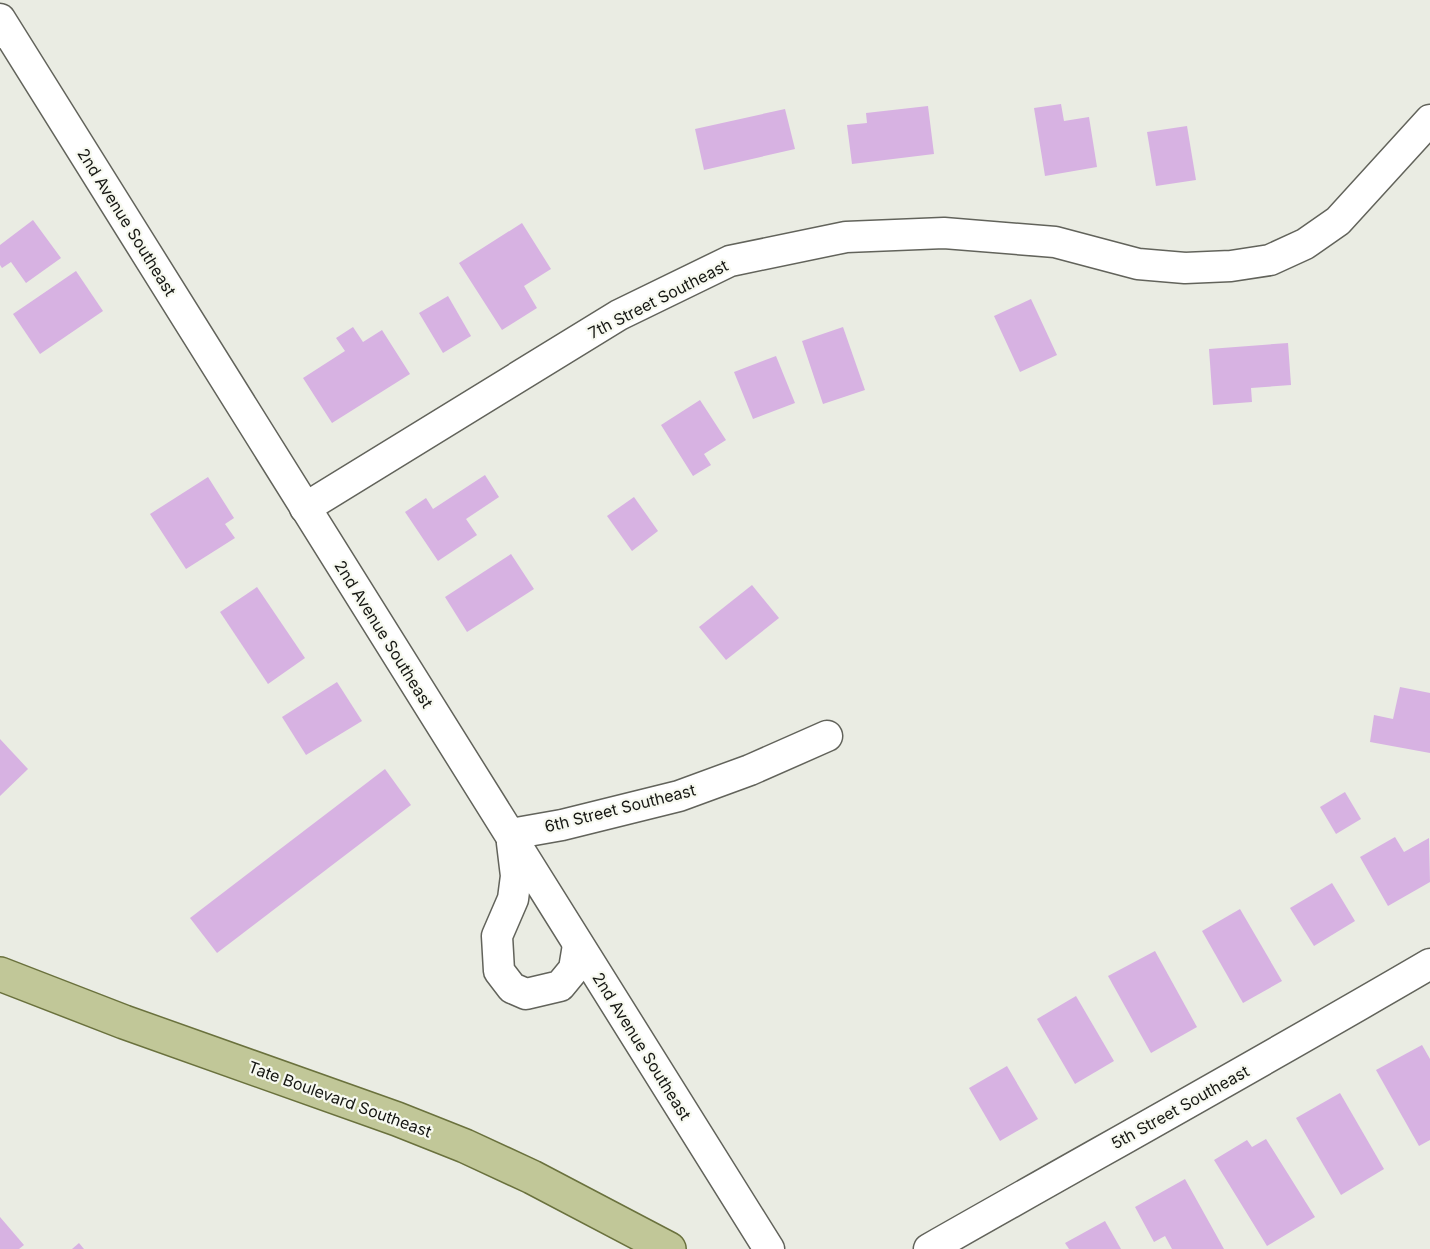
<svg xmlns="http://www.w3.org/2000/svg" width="1430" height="1249" font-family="Inter,sans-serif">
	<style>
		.building { fill: #d7b2e2 }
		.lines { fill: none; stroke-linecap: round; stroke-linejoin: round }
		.minor-casing { stroke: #62635b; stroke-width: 33 }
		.primary-casing { stroke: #6a713d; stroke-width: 36 }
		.minor { stroke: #fff; stroke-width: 30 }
		.primary { stroke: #c1c798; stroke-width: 33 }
		.labels { text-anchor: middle; stroke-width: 4.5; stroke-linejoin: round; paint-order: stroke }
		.street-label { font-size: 16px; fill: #151612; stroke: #f7f9f0 }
	</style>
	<rect width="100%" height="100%" fill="#eaece3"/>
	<g class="building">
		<path d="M1061,104L1064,121L1089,117L1097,167L1045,176L1034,108Z"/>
		<path d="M928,106L934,154L852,164L847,125L867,123L866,113Z"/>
		<path d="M785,109L795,149L704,170L695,129Z"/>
		<path d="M1187,126L1196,180L1156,186L1147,132Z"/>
		<path d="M33,220L61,258L26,283L11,262L2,268L0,265V245Z"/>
		<path d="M522,223L551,269L524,286L537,308L502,330L459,263Z"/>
		<path d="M76,271L103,311L40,354L13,314Z"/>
		<path d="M448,296L471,336L443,353L419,313Z"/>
		<path d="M1031,299L1057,355L1020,372L994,316Z"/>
		<path d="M353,327L363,342L382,330L410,374L332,423L303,378L345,351L336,338Z"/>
		<path d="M843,327L865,390L823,404L802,341Z"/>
		<path d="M1288,343L1291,385L1251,388L1252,402L1213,405L1209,349Z"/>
		<path d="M776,356L795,403L753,419L734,372Z"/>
		<path d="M700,400L726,440L704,454L711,465L693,476L661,425Z"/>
		<path d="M485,475L499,497L466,519L477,535L438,561L405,512L426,498L433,509Z"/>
		<path d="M208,477L234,518L225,524L235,538L186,569L150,514Z"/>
		<path d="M634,497L658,531L632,551L607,516Z"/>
		<path d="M511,554L534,589L467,632L445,597Z"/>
		<path d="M752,585L779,618L726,660L699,627Z"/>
		<path d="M257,587L305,658L268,684L220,612Z"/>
		<path d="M337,682L362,721L306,755L282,717Z"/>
		<path d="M1400,687L1430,693V753L1370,742L1374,715L1393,719Z"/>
		<path d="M0,739L28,769L0,796Z"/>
		<path d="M385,769L411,805L217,953L190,918Z"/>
		<path d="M1345,792L1361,819L1336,834L1320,807Z"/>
		<path d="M1395,837L1404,852L1429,838L1430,882L1388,906L1360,857Z"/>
		<path d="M1332,883L1355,921L1314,946L1290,908Z"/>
		<path d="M1240,909L1282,981L1243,1003L1202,931Z"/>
		<path d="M1155,951L1197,1027L1151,1053L1108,976Z"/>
		<path d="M1076,996L1114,1061L1075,1084L1037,1019Z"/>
		<path d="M1422,1045L1430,1059V1140L1419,1146L1376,1070Z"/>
		<path d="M1007,1066L1038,1119L1000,1141L969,1088Z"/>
		<path d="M1340,1093L1384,1169L1341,1195L1296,1118Z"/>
		<path d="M1266,1139L1315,1217L1267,1246L1214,1160L1247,1140L1252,1147Z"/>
		<path d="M1185,1179L1224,1249H1172L1165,1236L1154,1242L1135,1207Z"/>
		<path d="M0,1217L24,1245L19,1249H0Z"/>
		<path d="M1105,1221L1121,1249H1069L1065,1243Z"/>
		<path d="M79,1243L84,1249H72Z"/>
	</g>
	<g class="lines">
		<g class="minor-casing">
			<g id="minor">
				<path d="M0,19L769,1249"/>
				<path d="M305,508L619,315L730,261L846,237L944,233L1055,242L1138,264L1185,268L1231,266L1270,260L1305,244L1338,221L1430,120"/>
				<path d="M511,834L562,825L679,796L750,770L827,736"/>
				<path d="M512,843L516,876L513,899L497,936L499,971L512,988L526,994L560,986L574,969L578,945"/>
				<path d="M929,1249C1096,1154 1264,1061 1430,964"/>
			</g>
		</g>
		<g class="primary-casing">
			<path id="primary" d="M0,974L124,1022L397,1119L465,1146L532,1177L669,1249"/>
		</g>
		<use href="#minor" class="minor"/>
		<use href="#primary" class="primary"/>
	</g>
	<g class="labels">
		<g class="street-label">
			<text transform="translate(127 222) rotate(58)" y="6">2nd Avenue Southeast</text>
			<text transform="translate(658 299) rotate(-27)" y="6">7th Street Southeast</text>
			<text transform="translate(384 634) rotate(58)" y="6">2nd Avenue Southeast</text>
			<text transform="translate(620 808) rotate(-14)" y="6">6th Street Southeast</text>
			<text transform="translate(642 1046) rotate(58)" y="6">2nd Avenue Southeast</text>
			<text transform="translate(340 1099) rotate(20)" y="6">Tate Boulevard Southeast</text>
			<text transform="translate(1180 1107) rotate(-29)" y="6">5th Street Southeast</text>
		</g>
	</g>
</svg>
